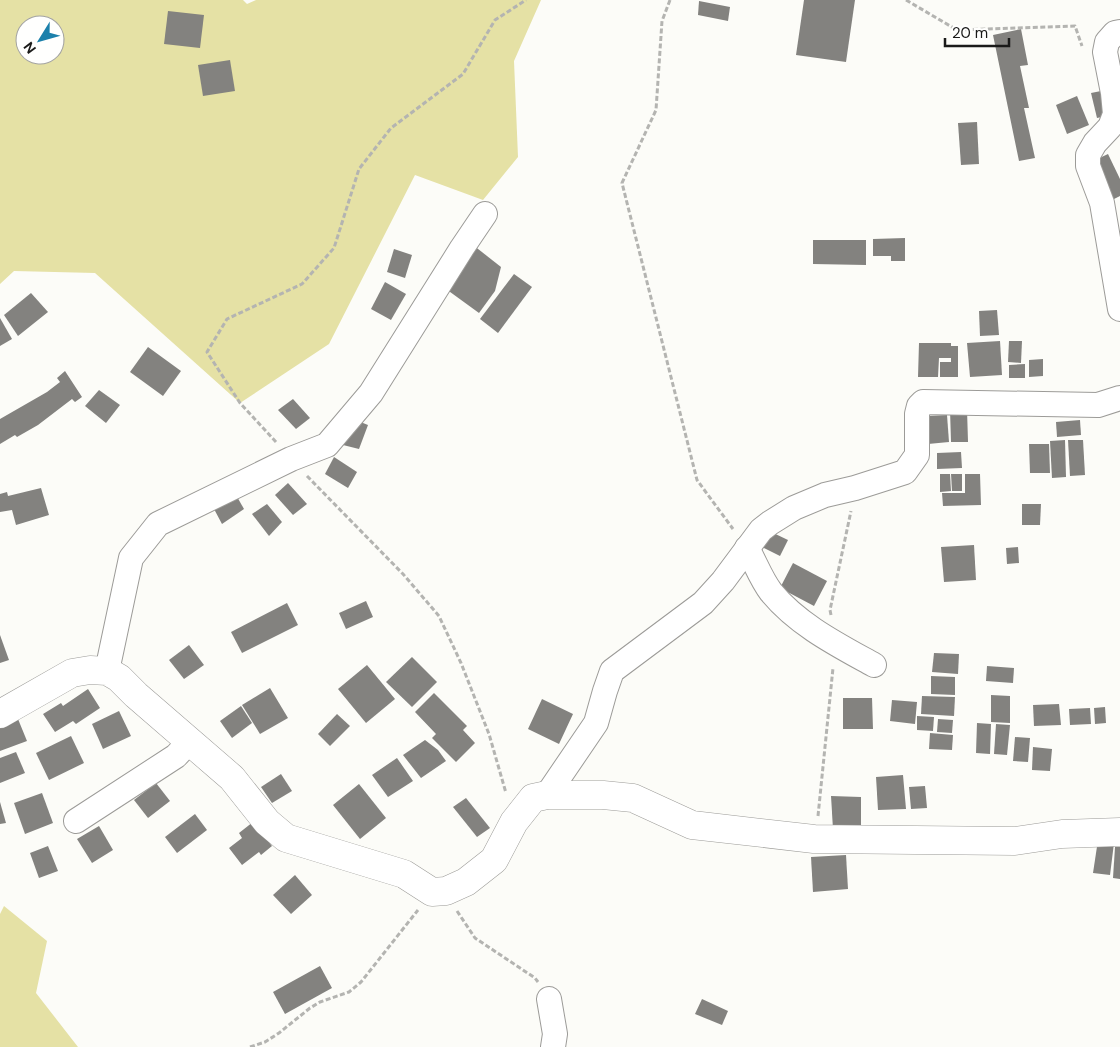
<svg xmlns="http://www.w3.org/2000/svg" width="1120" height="1047" font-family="'DM Sans',sans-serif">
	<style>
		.green { fill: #e5e1a5; fill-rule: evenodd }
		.building { fill: #83827f }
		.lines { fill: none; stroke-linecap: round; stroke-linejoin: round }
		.street-casing { stroke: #9c9b98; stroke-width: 26 }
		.secondary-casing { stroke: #9c9b98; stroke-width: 29 }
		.path { stroke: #b4b4b1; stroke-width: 3; stroke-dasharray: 5 2.5; stroke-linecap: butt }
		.street { stroke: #fff; stroke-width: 24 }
		.secondary { stroke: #fff; stroke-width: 28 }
	</style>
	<rect width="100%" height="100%" fill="#fcfcf8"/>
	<g class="green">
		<path d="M0,0H243L247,4L256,0H541L514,61L518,157L483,200L415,175L329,344L240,403L95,273L14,271L0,284ZM25,25H55V55H25Z"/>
		<path d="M4,906L47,941L36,993L78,1047H0V914Z"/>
	</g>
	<g class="building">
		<path d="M804,0H855L846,62L796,55Z"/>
		<path d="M699,1L730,7L728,21L698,15Z"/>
		<path d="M168,11L204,15L200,48L164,44Z"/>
		<path d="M1021,29L1028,65L1020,66L1029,108H1024L1035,158L1019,161L993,35Z"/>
		<path d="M230,60L235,91L203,96L198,65Z"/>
		<path d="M1106,90L1111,115L1097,118L1091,93Z"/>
		<path d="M1077,96L1089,125L1067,134L1056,105Z"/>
		<path d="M977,122L979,164L961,165L958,123Z"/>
		<path d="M1108,154L1120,179V196L1108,202L1089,163Z"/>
		<path d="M905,238V261H891V256H873V239Z"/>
		<path d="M813,240H866V265L813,264Z"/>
		<path d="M473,245L501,267L495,291L479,313L446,289Z"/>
		<path d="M394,249L412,255L405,278L387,272Z"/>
		<path d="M514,274L532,287L498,333L480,319Z"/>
		<path d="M385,282L406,294L391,320L371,309Z"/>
		<path d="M31,293L48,312L18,336L4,315Z"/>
		<path d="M997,310L999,335L980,336L979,311Z"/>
		<path d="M0,318L12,339L0,346Z"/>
		<path d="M1000,341L1002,375L970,377L967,343Z"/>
		<path d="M1009,341H1022L1021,363L1008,362Z"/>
		<path d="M919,343H951V346H958V377H940V362H951V358H939L938,377H918Z"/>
		<path d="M148,347L181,371L163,396L130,372Z"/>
		<path d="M1043,359V376L1029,377V360Z"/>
		<path d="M1025,364V378H1009V365Z"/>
		<path d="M65,371L82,397L75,402L72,399L38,425L17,437L15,435L0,444V419L47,392L60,382L57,378Z"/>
		<path d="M99,390L120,405L106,423L85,406Z"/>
		<path d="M293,399L310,418L296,429L278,410Z"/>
		<path d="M950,409H967L968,442H951Z"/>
		<path d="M947,415L949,442L928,444L926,416Z"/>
		<path d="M353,419L368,425L359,449L343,445Z"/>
		<path d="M1080,420L1081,435L1057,437L1056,422Z"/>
		<path d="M1065,440L1066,477L1052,478L1050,441Z"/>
		<path d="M1068,440H1083L1085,475L1070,476Z"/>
		<path d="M1029,444H1049L1050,473H1030Z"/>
		<path d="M961,452L962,468L937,469V453Z"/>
		<path d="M334,457L357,472L348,488L325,474Z"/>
		<path d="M940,474H950L951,491L940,492Z"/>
		<path d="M951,474H962V491H952Z"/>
		<path d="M965,474H980L981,505L943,506L942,493H965Z"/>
		<path d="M288,483L307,504L293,515L275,495Z"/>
		<path d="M41,488L49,515L16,525L12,510L0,512V494L7,492L8,496Z"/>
		<path d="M236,495L244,509L222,524L214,509Z"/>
		<path d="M267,504L282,522L269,536L252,514Z"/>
		<path d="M1022,504H1041L1040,525H1022Z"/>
		<path d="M767,530L788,540L780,556L760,546Z"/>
		<path d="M974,545L976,580L944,582L941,547Z"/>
		<path d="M1018,547L1019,563L1007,564L1006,548Z"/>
		<path d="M793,563L827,581L814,606L780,588Z"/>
		<path d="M366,601L373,617L346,629L339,613Z"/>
		<path d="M287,603L298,625L242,653L231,632Z"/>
		<path d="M0,635L9,660L0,663Z"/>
		<path d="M189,645L204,665L184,679L169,660Z"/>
		<path d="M934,653L959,654L958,674L932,672Z"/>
		<path d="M412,657L437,682L412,707L386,682Z"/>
		<path d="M367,665L395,699L366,723L338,689Z"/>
		<path d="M987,666L1014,668L1013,683L986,681Z"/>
		<path d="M931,676L955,677V695L931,694Z"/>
		<path d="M270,688L288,718L260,734L242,705Z"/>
		<path d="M88,689L100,708L76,724L73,721L55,732L43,714L61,703L63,706Z"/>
		<path d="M434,693L467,726L463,730L475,743L456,762L432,738L436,734L415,712Z"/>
		<path d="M991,695L1010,696V723L991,722Z"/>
		<path d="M922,696L955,697L954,716L921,714Z"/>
		<path d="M843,698H872L873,729H843Z"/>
		<path d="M542,699L573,714L559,744L528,729Z"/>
		<path d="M892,700L917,702L915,724L890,721Z"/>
		<path d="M1059,704L1061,725L1034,726L1033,705Z"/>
		<path d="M241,706L252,723L232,738L220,721Z"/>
		<path d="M1105,707L1106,723L1095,724L1094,708Z"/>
		<path d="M1090,708L1091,724L1070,725L1069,709Z"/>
		<path d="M119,711L131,736L103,749L92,724Z"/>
		<path d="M337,714L350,726L330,746L318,734Z"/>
		<path d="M917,716L934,717L933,731L917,730Z"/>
		<path d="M18,719L27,741L0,751V726Z"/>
		<path d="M938,719L953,720L952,733L937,732Z"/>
		<path d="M977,723L991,724L990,754L976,753Z"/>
		<path d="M996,724L1010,725L1007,755L994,754Z"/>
		<path d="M930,733L953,735L952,750L929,749Z"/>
		<path d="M71,736L84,763L49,780L36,753Z"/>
		<path d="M1015,737L1030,738L1028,762L1013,761Z"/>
		<path d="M425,740L438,750L446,761L421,778L403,755Z"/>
		<path d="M1033,747L1052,749L1050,771L1032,770Z"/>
		<path d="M16,752L25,773L0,783V758Z"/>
		<path d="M397,758L413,781L388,797L372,775Z"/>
		<path d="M281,774L292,791L272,803L261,787Z"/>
		<path d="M903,775L906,809L878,810L876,777Z"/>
		<path d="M156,783L170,801L148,818L134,800Z"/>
		<path d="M359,784L386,818L360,839L333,805Z"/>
		<path d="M925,786L927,808L911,809L909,787Z"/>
		<path d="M42,793L53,823L25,834L14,803Z"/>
		<path d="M831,796L861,797V827L833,829Z"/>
		<path d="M466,798L490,828L477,837L453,807Z"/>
		<path d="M0,802L6,823L0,824Z"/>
		<path d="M195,814L207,830L177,853L165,837Z"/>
		<path d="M253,822L272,846L261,855L259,852L242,865L229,848L242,838L239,833Z"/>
		<path d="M99,826L113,850L92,863L77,839Z"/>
		<path d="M1098,840L1114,843L1110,875L1093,873Z"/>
		<path d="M48,846L58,871L39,878L30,853Z"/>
		<path d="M1115,847H1120V879L1113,878Z"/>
		<path d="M846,855L848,889L813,892L811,857Z"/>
		<path d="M295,875L312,895L291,914L273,895Z"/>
		<path d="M320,966L332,988L285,1014L273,992Z"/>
		<path d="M702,999L728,1011L722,1025L695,1014Z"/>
	</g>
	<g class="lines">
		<g class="street-casing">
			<g id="street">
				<path d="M1120,32L1115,33L1107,42L1105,52L1113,93L1115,114L1110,127L1095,143L1088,155V166L1102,203L1120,309"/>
				<path d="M747,548C755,562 761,579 771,592C798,625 838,645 874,665"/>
				<path d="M107,671L131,558L158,524L291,459L327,445L371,393L462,248L485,214"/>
				<path d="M547,795L596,723L605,691L612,671L703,603L723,581L761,530L770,523L794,508L825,495L855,488L905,472L917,455V414L919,406L923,402L1098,405L1120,398"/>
				<path d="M76,821L176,756L189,742"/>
				<path d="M549,999L555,1034L553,1047"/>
			</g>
		</g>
		<g class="secondary-casing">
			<path id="secondary" d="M0,714L72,673L90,670L107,671L119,678L136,695L232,778L267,822L286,838L404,874L432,892L446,891L466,882L494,860L514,822L533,798L547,795H603L633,798L692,825L814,839L1015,841L1062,834L1120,832"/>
		</g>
		<g class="path">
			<path d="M670,0L662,21L656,110L622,183L697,480L733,529"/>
			<path d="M906,0L957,30L1075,26L1082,46"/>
			<path d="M276,442L240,403L207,352L227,319L302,284L334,248L359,169L391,128L463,74L495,20L526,0"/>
			<path d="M307,476L403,574L439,616L461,663L489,734L506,793"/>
			<path d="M831,615L830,610L851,511"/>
			<path d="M818,816L833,668"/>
			<path d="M457,911L475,938L535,978L538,982"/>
			<path d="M250,1047L265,1042L279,1033L310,1008L320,1002L349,992L361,982L418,910"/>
		</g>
		<use href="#street" class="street"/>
		<use href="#secondary" class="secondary"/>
	</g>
	<g transform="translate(40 40) rotate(233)"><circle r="24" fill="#fffffe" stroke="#a3a3a2"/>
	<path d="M0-4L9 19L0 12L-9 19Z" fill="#1c80ab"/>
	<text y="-8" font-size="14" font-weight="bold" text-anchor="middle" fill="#1a1a19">N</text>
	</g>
	<path d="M945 38v8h64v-8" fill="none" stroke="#1a1a19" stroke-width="2.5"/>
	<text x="952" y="38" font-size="15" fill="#1a1a19" stroke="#fffffe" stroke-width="4" paint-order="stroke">20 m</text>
</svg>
